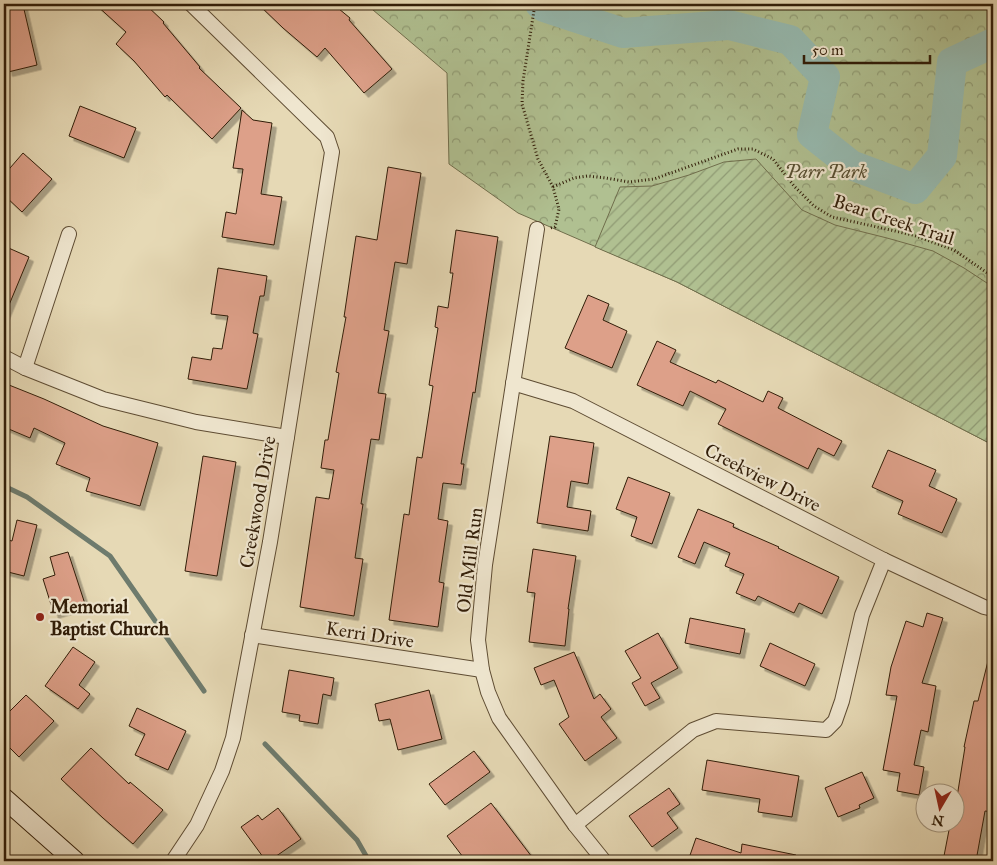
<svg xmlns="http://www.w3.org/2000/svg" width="997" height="865" font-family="'IM FELL Great Primer',serif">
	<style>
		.forest { fill: url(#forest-crowns); stroke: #706e4c }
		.garden { fill: url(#garden-furrows); stroke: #706e4c }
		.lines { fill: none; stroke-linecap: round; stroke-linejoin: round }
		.stream { stroke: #6e7b6d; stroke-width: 5 }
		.river { stroke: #96bab0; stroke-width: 30 }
		.building { fill: #dda089; stroke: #311d08; filter: url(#shadow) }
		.street-casing { stroke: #5e4c33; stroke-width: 16 }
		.secondary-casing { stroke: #311d08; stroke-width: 21 }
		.path { stroke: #311d08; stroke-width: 3; stroke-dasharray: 1 2.5; stroke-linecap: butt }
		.street { stroke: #efe6cf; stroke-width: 14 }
		.secondary { stroke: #efe6cf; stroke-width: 19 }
		.poi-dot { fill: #8f2418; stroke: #efe6cf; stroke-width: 2 }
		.labels { text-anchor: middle; stroke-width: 4.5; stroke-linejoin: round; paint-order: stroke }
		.park-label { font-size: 19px; font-style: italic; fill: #574e31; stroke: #efe6cf }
		.street-label { font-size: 19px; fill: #311d08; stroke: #efe6cf }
		.poi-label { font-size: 19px; font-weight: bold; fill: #311d08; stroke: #efe6cf; text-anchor: start }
	</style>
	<defs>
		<pattern id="forest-crowns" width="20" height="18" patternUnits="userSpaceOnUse" patternTransform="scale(1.25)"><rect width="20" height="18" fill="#b0c091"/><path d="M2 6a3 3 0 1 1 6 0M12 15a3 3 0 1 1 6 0" fill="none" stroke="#909b74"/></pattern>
		<pattern id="garden-furrows" width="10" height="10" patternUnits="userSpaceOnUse" patternTransform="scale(1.25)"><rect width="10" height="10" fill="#b0c091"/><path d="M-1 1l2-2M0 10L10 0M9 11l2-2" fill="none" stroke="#909b74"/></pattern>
		<filter id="shadow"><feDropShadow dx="4.5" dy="4.5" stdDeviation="0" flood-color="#0004"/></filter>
	</defs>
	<rect width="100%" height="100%" fill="#e6d9b5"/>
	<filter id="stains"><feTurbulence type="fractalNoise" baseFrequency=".004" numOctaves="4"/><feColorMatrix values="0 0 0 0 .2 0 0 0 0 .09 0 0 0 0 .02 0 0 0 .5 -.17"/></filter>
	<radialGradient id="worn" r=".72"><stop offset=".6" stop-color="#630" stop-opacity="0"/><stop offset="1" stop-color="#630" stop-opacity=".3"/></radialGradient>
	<path class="forest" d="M366,4H993V445L677,282L518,213L449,164L447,73Z"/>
	<path class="garden" d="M756,159L802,210L835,225L887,238L933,251L964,268L993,287V445L677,282L595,247L620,187L652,186L689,175L724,162Z"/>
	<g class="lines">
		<g class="stream">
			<path d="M4,486L27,497L110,556L204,691"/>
			<path d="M265,744L357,840L369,861"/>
		</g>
		<path class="river" d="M540,4L544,7L623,33L729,25L790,40L825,77L812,134L851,165L915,189L942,156L952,62L993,43"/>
	</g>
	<g class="building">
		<path d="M95,4H145L164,22L163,23L200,67L199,68L241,108L212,139L167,95L165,97L134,61L116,44L126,32Z"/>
		<path d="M258,4H333L350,18L349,20L392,69L364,93L325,48L317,57L283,28Z"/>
		<path d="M23,5L37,65L8,72L4,55V10Z"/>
		<path d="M80,106L136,128L124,158L69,136Z"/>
		<path d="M242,110L253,120L272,123L261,194L282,197L274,245L222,237L226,212L236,214L243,169L233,168Z"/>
		<path d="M23,153L52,179L22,212L4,195V175Z"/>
		<path d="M388,167L421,173L407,264L395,262L384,330L389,331L378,393L386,394L379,440L371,439L361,504H363L355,558L363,559L354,616L300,607L316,497L329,499L334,470L321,468L325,440H328L339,373L336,372L346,317H344L356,236L377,240Z"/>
		<path d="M456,230L498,237L475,393L473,392L461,464H464L461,485L443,483L438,519L448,521L439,582L444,583L438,627L389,620L404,514L409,515L417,457L422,458L433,386L429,385L438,328L435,327L438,306L448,308L453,273H450Z"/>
		<path d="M4,246L29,257L4,317Z"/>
		<path d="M218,268L267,276L264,296H260L253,333L258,334L247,389L188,379L192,357L211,360L213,348L222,349L228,316L211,314Z"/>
		<path d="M588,295L609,304L603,320L627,331L612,368L565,348Z"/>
		<path d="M657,341L676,350L670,362L716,383L718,380L763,402L768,391L783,398L778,408L842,441L834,456L818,448L808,469L718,424L726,409L690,391L683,406L637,385Z"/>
		<path d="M9,385L44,399L103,426L158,443L140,506L86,491L90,478L56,464L65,443L34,428L30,438L4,427V397Z"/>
		<path d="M550,436L594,443L588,484L571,481L567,507L591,511L588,531L537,523Z"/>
		<path d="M888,450L936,470L929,486L957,499L942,533L898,514L903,501L872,487Z"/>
		<path d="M203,456L236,462L217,576L185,571Z"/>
		<path d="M628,477L670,493L652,544L631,536L637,517L616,509Z"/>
		<path d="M698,509L734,524L733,527L779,547L778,548L839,577L822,614L799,603L794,613L758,596L755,601L736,593L744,574L725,566L730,553L704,542L695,564L678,557Z"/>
		<path d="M17,520L37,525L24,576L4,571V539L12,541Z"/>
		<path d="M533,549L576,556L568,609H569L565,646L529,642L535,593L527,592Z"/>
		<path d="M68,552L85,604L54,614L43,579L55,575L50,557Z"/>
		<path d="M927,613L943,618L922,683L936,686L928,732L921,730L914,765L924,767L919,795L897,791L900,773L883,770L897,696L886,695L891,667L906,621L923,627Z"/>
		<path d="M690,618L745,629L740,654L685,643Z"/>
		<path d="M658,633L678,668L651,683L660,698L645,706L632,683L641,678L625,651Z"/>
		<path d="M770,643L815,664L805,686L760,666Z"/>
		<path d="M73,647L95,662L79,685L90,694L78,709L45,686Z"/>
		<path d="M574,652L594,699L600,694L611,709L601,717L617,738L585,761L559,724L569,717L554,680L541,685L534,668Z"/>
		<path d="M988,661H993V812L985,811L976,861H943L950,825H953V822H954V816L965,747H964L974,701H978Z"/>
		<path d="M289,670L334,678L331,696L323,694L318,724L299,721L300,715L282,712Z"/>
		<path d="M429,690L442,739L398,750L390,719L379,721L375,704Z"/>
		<path d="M26,695L54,721L19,757L4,742V717Z"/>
		<path d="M137,708L186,731L168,770L135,755L145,734L129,726Z"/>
		<path d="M91,748L129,784L130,782L163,810L133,844L103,818L61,779Z"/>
		<path d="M474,751L490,772L445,805L429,784Z"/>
		<path d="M707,760L799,776L792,817L758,812L760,799L702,790Z"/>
		<path d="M862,772L874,798L859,805L860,808L838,817L825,788Z"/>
		<path d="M669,788L680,804L667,813L678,828L652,847L629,816Z"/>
		<path d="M491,803L535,861H466L447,836Z"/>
		<path d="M278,808L301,839L269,861H266L241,827L258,815L262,820Z"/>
		<path d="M696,838L741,853L742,844L796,855V861H688Z"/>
	</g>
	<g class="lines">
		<g class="street-casing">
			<g id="street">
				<path d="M537,229L485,565L478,640L482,670L488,692L499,718L575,825L604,861"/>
				<path d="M4,357L25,368L103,399L196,422L287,437"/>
				<path d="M25,368L69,234"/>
				<path d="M513,383L573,401L884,560L984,607L993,609"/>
				<path d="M252,635L482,670"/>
				<path d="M575,825L693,730L716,721L826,730L835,721L842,701L862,615L884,560"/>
				<path d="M173,861L197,825L222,771L233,738L270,542L287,437L332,152L327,137L191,4"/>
			</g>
		</g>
		<g class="secondary-casing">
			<path id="secondary" d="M4,798L75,861"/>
		</g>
		<g class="path">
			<path d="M535,4L523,81L522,104L538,159L553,187L559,209L555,227L550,228"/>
			<path d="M553,187L574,178L587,176L606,178L629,182L654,179L738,149H753L773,159L794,186L814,206L832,217L913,235L954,250L993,277"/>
		</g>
		<use href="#street" class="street"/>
		<use href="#secondary" class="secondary"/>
	</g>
	<circle class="poi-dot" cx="40" cy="617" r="5"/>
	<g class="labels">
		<g class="park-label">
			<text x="826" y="178">Parr Park</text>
		</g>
		<g class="street-label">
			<text transform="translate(894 219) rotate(18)" y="7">Bear Creek Trail</text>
			<text transform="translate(763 477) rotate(27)" y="7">Creekview Drive</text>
			<text transform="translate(257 502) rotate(-80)" y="7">Creekwood Drive</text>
			<text transform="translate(469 560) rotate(-83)" y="7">Old Mill Run</text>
			<text transform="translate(370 634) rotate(9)" y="7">Kerri Drive</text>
		</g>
		<g class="poi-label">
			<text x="50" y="613">Memorial<tspan x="50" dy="22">Baptist Church</tspan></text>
		</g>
	</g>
	<rect width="997" height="865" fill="none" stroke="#e6d9b5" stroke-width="20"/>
	<rect x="5" y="5" width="987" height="855" fill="none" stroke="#311d08" stroke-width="2.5"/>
	<rect x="10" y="10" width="977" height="845" fill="none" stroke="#311d08"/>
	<g transform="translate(940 808) rotate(189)"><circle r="24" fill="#efe6cf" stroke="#a3967f"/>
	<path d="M0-4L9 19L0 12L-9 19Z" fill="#8f2418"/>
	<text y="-8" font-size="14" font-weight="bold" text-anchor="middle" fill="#311d08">N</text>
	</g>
	<path d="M804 55v8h126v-8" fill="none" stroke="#311d08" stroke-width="2.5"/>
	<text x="812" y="55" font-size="15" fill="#311d08" stroke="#efe6cf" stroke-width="4" paint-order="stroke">50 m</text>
	<rect width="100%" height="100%" filter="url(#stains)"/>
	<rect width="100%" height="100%" fill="url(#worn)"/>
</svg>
